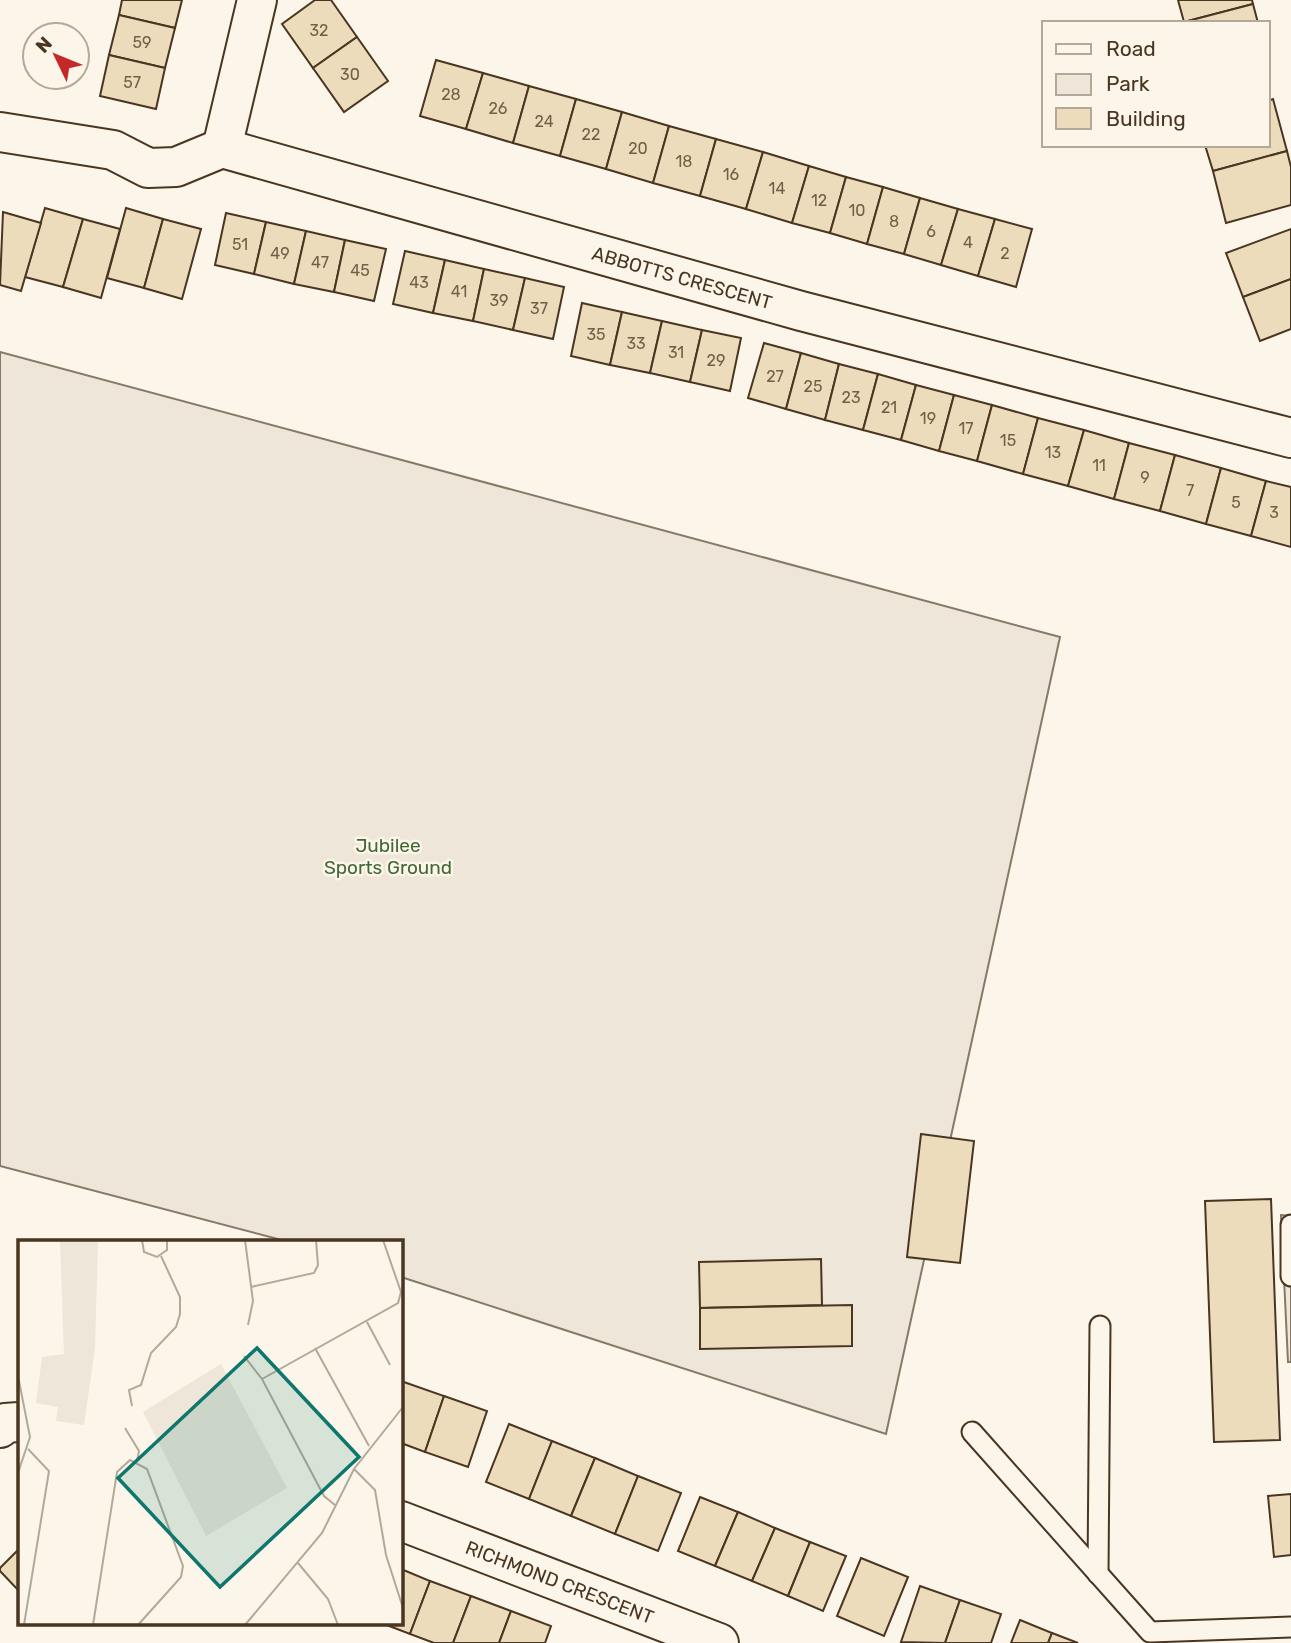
<svg xmlns="http://www.w3.org/2000/svg" width="1291" height="1643" font-family="Rubik,sans-serif">
	<style>
		.green { fill: #ede6d9; stroke: #887966; stroke-width: 2 }
		.parking { fill: #ede7d9; stroke: #887966; stroke-width: 2 }
		.building { fill: #ecdcbc; stroke: #4a3520; stroke-width: 2 }
		.lines { fill: none; stroke-linecap: round; stroke-linejoin: round }
		.service-casing { stroke: #4a3520; stroke-width: 23 }
		.minor-casing { stroke: #4a3520; stroke-width: 42 }
		.service { stroke: #fbf6e9; stroke-width: 19 }
		.minor { stroke: #fbf6e9; stroke-width: 38 }
		.labels { text-anchor: middle; stroke-width: 5; stroke-linejoin: round; paint-order: stroke }
		.number-label { font-size: 16px; fill: #725f47 }
		.street-label { font-size: 19px; fill: #4a3520; stroke: #fbf6e9 }
		.park-label { font-size: 19px; fill: #436837; stroke: #fbf6e9 }
		.inset-road { fill: none; stroke: #b4a999; stroke-width: 2 }
		.view { fill: #0f766e; fill-opacity: 0.15; stroke: #0f766e; stroke-width: 3.5 }
		.inset-edge { fill: none; stroke: #4a3520; stroke-width: 3.5 }
	</style>
	<rect width="100%" height="100%" fill="#fbf6e9"/>
	<path class="green" d="M0,352L1060,637L886,1434L401,1277V1242H289L0,1166Z"/>
	<path class="parking" d="M1281,1215L1291,1216V1362H1288Z"/>
	<g class="building">
		<path d="M122,0H182L175,28L119,15Z"/>
		<path d="M315,0H331L357,37L313,68L282,24Z"/>
		<path d="M1178,0H1252L1253,4L1184,22Z"/>
		<path d="M1253,4L1258,23H1184V22Z"/>
		<path d="M119,15L175,28L165,68L109,55Z"/>
		<path d="M357,37L388,81L344,112L313,68Z"/>
		<path d="M109,55L165,68L156,109L100,96Z"/>
		<path d="M436,60L483,73L466,129L420,116Z"/>
		<path d="M483,73L529,86L513,143L466,129Z"/>
		<path d="M529,86L576,99L560,156L513,143Z"/>
		<path d="M576,99L622,112L606,169L560,156Z"/>
		<path d="M1273,99L1287,151L1213,171L1205,145H1268V101Z"/>
		<path d="M622,112L669,126L653,183L606,169Z"/>
		<path d="M669,126L716,139L700,196L653,183Z"/>
		<path d="M716,139L763,152L746,209L700,196Z"/>
		<path d="M1287,151L1291,167V205L1226,223L1213,171Z"/>
		<path d="M763,152L809,166L792,223L746,209Z"/>
		<path d="M809,166L846,177L830,233L792,223Z"/>
		<path d="M846,177L883,187L867,244L830,233Z"/>
		<path d="M883,187L920,198L904,254L867,244Z"/>
		<path d="M920,198L958,209L941,265L904,254Z"/>
		<path d="M45,208L83,219L63,287L25,277Z"/>
		<path d="M126,208L163,219L144,288L107,278Z"/>
		<path d="M958,209L995,219L978,276L941,265Z"/>
		<path d="M3,212L41,223L21,291L0,285Z"/>
		<path d="M226,213L266,222L254,274L215,265Z"/>
		<path d="M83,219L120,229L101,298L63,287Z"/>
		<path d="M163,219L201,229L182,299L144,288Z"/>
		<path d="M995,219L1032,229L1016,287L978,276Z"/>
		<path d="M266,222L306,231L294,284L254,274Z"/>
		<path d="M1291,229V279L1243,297L1226,253Z"/>
		<path d="M306,231L345,240L334,292L294,284Z"/>
		<path d="M345,240L386,249L374,301L334,292Z"/>
		<path d="M405,251L445,260L433,313L393,304Z"/>
		<path d="M445,260L484,269L473,321L433,313Z"/>
		<path d="M484,269L525,278L513,330L473,321Z"/>
		<path d="M525,278L564,287L553,339L513,330Z"/>
		<path d="M1291,279V329L1260,341L1243,297Z"/>
		<path d="M582,303L622,312L610,365L571,356Z"/>
		<path d="M622,312L662,321L650,373L610,365Z"/>
		<path d="M662,321L702,330L690,382L650,373Z"/>
		<path d="M702,330L741,338L730,391L690,382Z"/>
		<path d="M764,343L801,353L786,409L748,398Z"/>
		<path d="M801,353L839,364L825,420L786,409Z"/>
		<path d="M839,364L878,374L863,430L825,420Z"/>
		<path d="M878,374L916,385L901,440L863,430Z"/>
		<path d="M916,385L954,395L939,451L901,440Z"/>
		<path d="M954,395L992,405L977,461L939,451Z"/>
		<path d="M992,405L1038,418L1023,474L977,461Z"/>
		<path d="M1038,418L1084,430L1068,486L1023,474Z"/>
		<path d="M1084,430L1129,443L1114,499L1068,486Z"/>
		<path d="M1129,443L1175,455L1160,511L1114,499Z"/>
		<path d="M1175,455L1221,468L1206,524L1160,511Z"/>
		<path d="M1221,468L1266,481L1251,536L1206,524Z"/>
		<path d="M1266,481L1291,487V547L1251,536Z"/>
		<path d="M921,1134L974,1141L960,1263L907,1257Z"/>
		<path d="M1271,1199L1280,1440L1214,1442L1205,1201Z"/>
		<path d="M821,1259L822,1305L700,1308L699,1262Z"/>
		<path d="M852,1305V1346L700,1349V1308Z"/>
		<path d="M401,1381L444,1396L425,1452L401,1443Z"/>
		<path d="M444,1396L487,1411L468,1467L425,1452Z"/>
		<path d="M509,1424L552,1441L529,1499L486,1482Z"/>
		<path d="M552,1441L595,1458L571,1516L529,1499Z"/>
		<path d="M595,1458L638,1476L615,1534L571,1516Z"/>
		<path d="M638,1476L681,1493L658,1551L615,1534Z"/>
		<path d="M1291,1494V1555L1274,1557L1268,1496Z"/>
		<path d="M700,1497L738,1512L715,1566L678,1551Z"/>
		<path d="M738,1512L775,1528L752,1581L715,1566Z"/>
		<path d="M775,1528L810,1542L788,1596L752,1581Z"/>
		<path d="M810,1542L846,1556L823,1611L788,1596Z"/>
		<path d="M19,1549V1591L0,1571V1568Z"/>
		<path d="M861,1558L908,1577L884,1636L837,1616Z"/>
		<path d="M401,1569L430,1581L410,1634L384,1624H401Z"/>
		<path d="M430,1581L471,1596L453,1643H434L410,1634Z"/>
		<path d="M920,1586L960,1600L945,1643L901,1642Z"/>
		<path d="M471,1596L511,1611L499,1643H453Z"/>
		<path d="M960,1600L1001,1614L991,1643H945Z"/>
		<path d="M511,1611L551,1626L545,1643H499Z"/>
		<path d="M1020,1620L1052,1633L1048,1643H1011Z"/>
		<path d="M1052,1633L1078,1643H1048Z"/>
	</g>
	<g class="lines">
		<g class="service-casing">
			<g id="service">
				<path d="M1291,1225V1276"/>
				<path d="M972,1432L1150,1632L1291,1627"/>
				<path d="M1098,1574L1100,1326"/>
			</g>
		</g>
		<g class="minor-casing">
			<g id="minor">
				<path d="M0,132L113,150L148,168L176,167L222,148"/>
				<path id="s1" d="M222,148L801,311L1291,438"/>
				<path d="M222,148L257,0"/>
				<path d="M0,1428L5,1423L19,1422"/>
				<path id="s2" d="M401,1521L719,1643"/>
			</g>
		</g>
		<use href="#service" class="service"/>
		<use href="#minor" class="minor"/>
	</g>
	<g class="labels">
		<g class="number-label">
			<text x="319" y="36">32</text>
			<text x="142" y="48">59</text>
			<text x="350" y="80">30</text>
			<text x="132" y="88">57</text>
			<text x="451" y="100">28</text>
			<text x="498" y="114">26</text>
			<text x="544" y="127">24</text>
			<text x="591" y="140">22</text>
			<text x="638" y="154">20</text>
			<text x="684" y="167">18</text>
			<text x="731" y="180">16</text>
			<text x="777" y="194">14</text>
			<text x="819" y="206">12</text>
			<text x="857" y="216">10</text>
			<text x="894" y="227">8</text>
			<text x="931" y="237">6</text>
			<text x="968" y="248">4</text>
			<text x="240" y="250">51</text>
			<text x="280" y="259">49</text>
			<text x="1005" y="259">2</text>
			<text x="320" y="268">47</text>
			<text x="360" y="276">45</text>
			<text x="419" y="288">43</text>
			<text x="459" y="297">41</text>
			<text x="499" y="306">39</text>
			<text x="539" y="314">37</text>
			<text x="596" y="340">35</text>
			<text x="636" y="349">33</text>
			<text x="676" y="358">31</text>
			<text x="716" y="366">29</text>
			<text x="775" y="382">27</text>
			<text x="813" y="392">25</text>
			<text x="851" y="403">23</text>
			<text x="889" y="413">21</text>
			<text x="928" y="424">19</text>
			<text x="966" y="434">17</text>
			<text x="1008" y="446">15</text>
			<text x="1053" y="458">13</text>
			<text x="1099" y="471">11</text>
			<text x="1145" y="483">9</text>
			<text x="1190" y="496">7</text>
			<text x="1236" y="508">5</text>
			<text x="1274" y="518">3</text>
		</g>
		<g class="street-label">
			<text dy="7" stroke="none"><textPath href="#s1" startOffset="478">ABBOTTS CRESCENT</textPath></text>
			<text dy="7" stroke="none"><textPath href="#s2" startOffset="170">RICHMOND CRESCENT</textPath></text>
		</g>
		<g class="park-label">
			<text x="388" y="852">Jubilee<tspan x="388" dy="22">Sports Ground</tspan></text>
		</g>
	</g>
	<g transform="translate(18 1240)">
		<rect width="385" height="385" fill="#fbf6e9"/>
		<path d="M42,0H80L77,108L66,185L38,181L40,167L18,163L24,117L46,114ZM203,124L269,248L188,296L125,172Z" fill="#ede6d9"/>
		<path class="inset-road" d="M124,0L126,12L139,17L149,10V0M227,0L235,61L230,85M233,47L296,33L300,25L298,0M349,82L372,125M297,108L351,206M226,116L244,139L306,256L317,265M0,136L12,197L0,233M244,139L380,63L383,52L365,0M114,166L111,150L123,145L133,113L158,87L162,74V57L143,16M107,188L121,211L119,221M336,229L357,250L368,315L385,368M280,323L310,359L320,385M6,385L31,231L10,209M75,385L99,232L112,220L129,229L165,326L163,337L120,385M227,385L304,293L336,229L385,167"/>
		<path class="view" d="M239,108L341,217L202,347L100,238Z"/>
		<rect width="385" height="385" class="inset-edge"/>
	</g>
	<rect x="1042" y="21" width="228" height="126" fill="#fbf6e9" stroke="#b4a999" stroke-width="2"/>
	<rect x="1056" y="44" width="35" height="10" fill="#fbf6e9" stroke="#b4a999" stroke-width="2"/>
	<text x="1106" y="56" font-size="21" fill="#4a3520">Road</text>
	<rect x="1056" y="74" width="35" height="21" fill="#ede6d9" stroke="#b4a999" stroke-width="2"/>
	<text x="1106" y="91" font-size="21" fill="#4a3520">Park</text>
	<rect x="1056" y="108" width="35" height="21" fill="#ecdcbc" stroke="#b4a999" stroke-width="2"/>
	<text x="1106" y="126" font-size="21" fill="#4a3520">Building</text>
	<g transform="translate(56 56) rotate(313)"><circle r="33" fill="#fbf6e9" stroke="#b4a999" stroke-width="2"/>
	<path d="M0-5L12 26L0 18L-12 26Z" fill="#c62828"/>
	<text y="-10" font-size="19" font-weight="bold" text-anchor="middle" fill="#4a3520">N</text>
	</g>
</svg>
